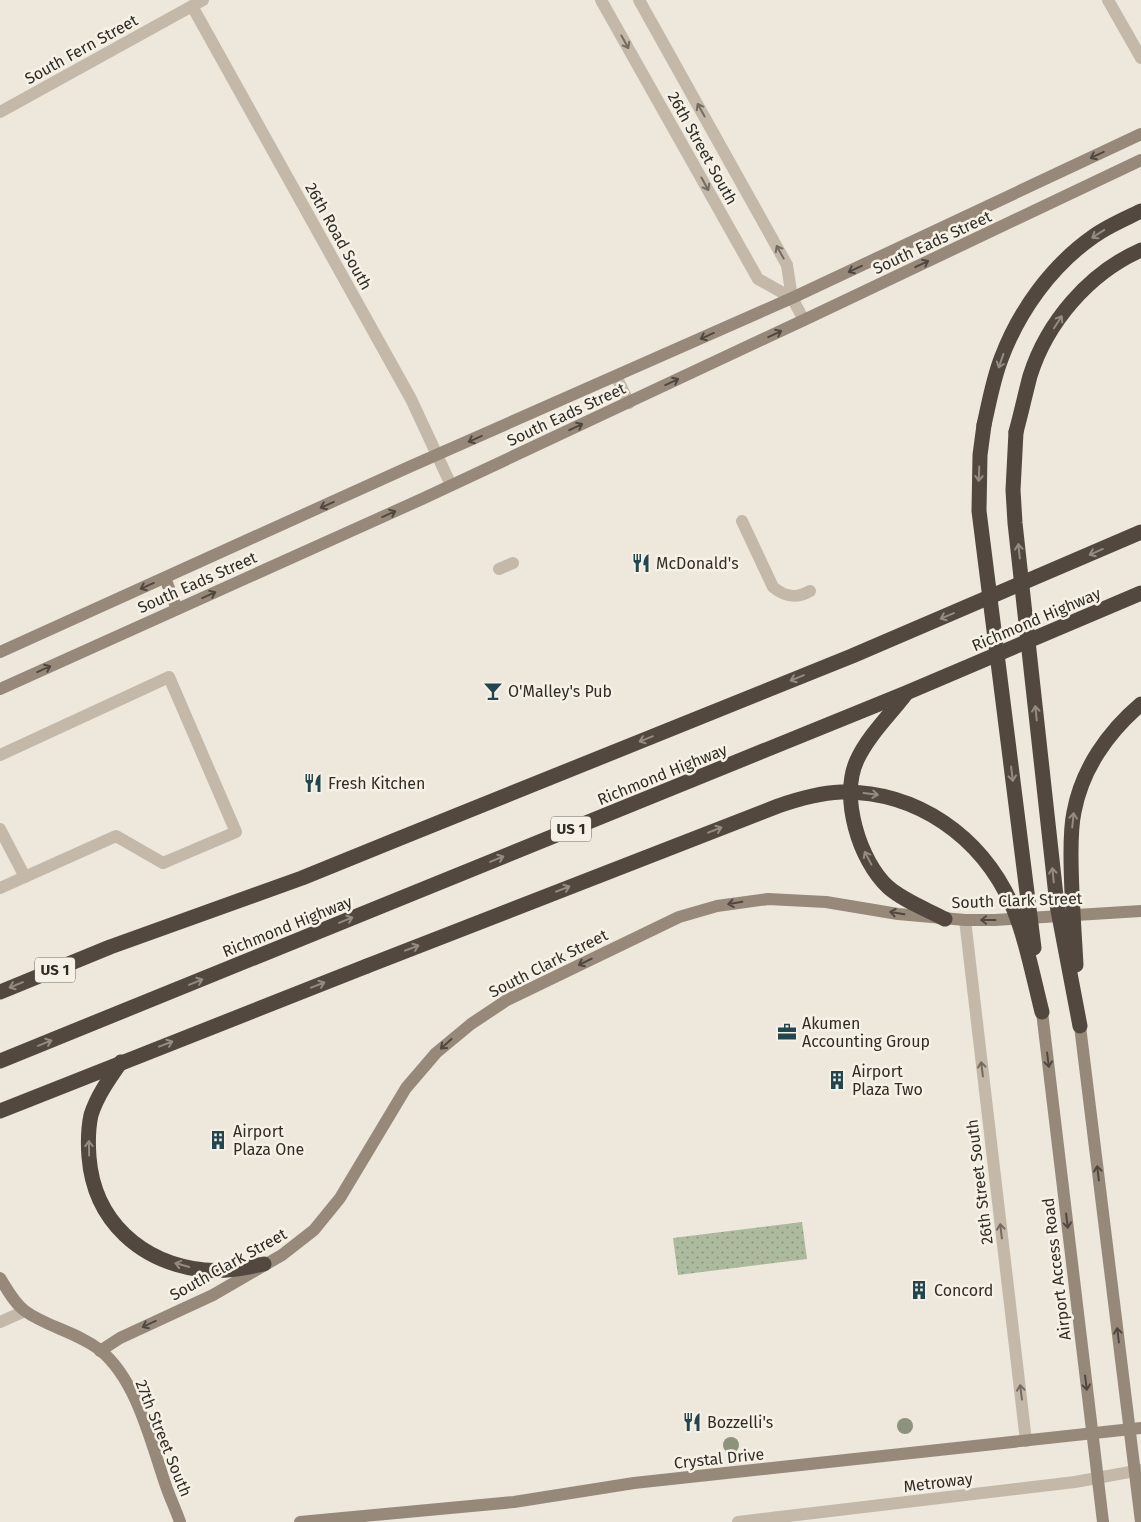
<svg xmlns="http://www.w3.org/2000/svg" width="1141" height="1522" font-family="'Fira Sans',sans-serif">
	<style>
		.grass { fill: url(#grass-dots) }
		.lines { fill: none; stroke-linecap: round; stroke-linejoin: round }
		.lane { stroke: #c4b9a8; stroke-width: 12 }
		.street { stroke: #c4b9a8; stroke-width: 12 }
		.secondary { stroke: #97897a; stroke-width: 12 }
		.highway { stroke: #52483f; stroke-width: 15 }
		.secondary-bridge { stroke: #97897a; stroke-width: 12 }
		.highway-bridge { stroke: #52483f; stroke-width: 15 }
		.tree { fill: #8d927c }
		.oneway { stroke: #746b61 }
		.oneway2 { stroke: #504840 }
		.oneway3 { stroke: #948c82 }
		.labels { text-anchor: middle; stroke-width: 5; stroke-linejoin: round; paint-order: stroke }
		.shield { fill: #f6f1e6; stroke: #6d6760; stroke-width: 1 }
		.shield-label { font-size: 15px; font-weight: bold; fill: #322c27 }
		.street-label { font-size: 16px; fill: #322c27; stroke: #f6f1e6 }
		.poi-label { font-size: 16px; fill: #322c27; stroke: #f6f1e6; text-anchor: start }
	</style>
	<defs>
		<pattern id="grass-dots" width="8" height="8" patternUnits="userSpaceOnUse" patternTransform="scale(1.25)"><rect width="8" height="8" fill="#acba9d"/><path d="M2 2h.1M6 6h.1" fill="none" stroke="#8d9780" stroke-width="1.8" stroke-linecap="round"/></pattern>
	</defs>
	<rect width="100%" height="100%" fill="#eee7db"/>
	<path class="grass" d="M802,1222L807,1259L678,1275L673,1238Z"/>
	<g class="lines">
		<g class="lane">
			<path d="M616,376L629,403"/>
			<path d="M742,521L773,587C785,597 796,599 810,591"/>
			<path d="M499,569L513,563"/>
			<path d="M0,755L169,677L236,832L163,863L116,836L0,888"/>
			<path d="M0,829L25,877"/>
			<path d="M738,1522L1075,1482L1141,1470"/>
		</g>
		<g class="street">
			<path d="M601,0L758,279L792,298"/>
			<path d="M639,0L787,265L792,298L804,320"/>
			<path d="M1108,0L1141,58"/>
			<path d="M192,6L411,399L451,485"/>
			<path d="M0,112L203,0"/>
			<path d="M965,920L1026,1441"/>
			<path d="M0,1322L25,1311"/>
		</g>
		<g class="secondary">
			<path d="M165,578L177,609"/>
			<path d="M0,652L409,467L792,298L1141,134"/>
			<path d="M0,689L422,499L804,320L1141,160"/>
			<path d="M0,1278C7,1289 14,1303 25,1311C47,1327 77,1332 100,1350C137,1380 151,1443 166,1486C170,1498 176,1510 180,1522"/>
			<path d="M100,1351L120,1338L213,1295L282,1255L314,1230L340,1198L406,1088L436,1053L471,1024L507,1000L679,917L717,906L768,899L826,902L898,914L965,920H995L1141,911"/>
			<path d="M300,1522L514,1502L634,1483L1141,1428"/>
		</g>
		<g class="highway">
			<path d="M984,425C989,403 993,380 1001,359C1019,311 1051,266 1094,236C1108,226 1125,219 1141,211"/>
			<path d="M1016,432C1021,414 1025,395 1030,376C1047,322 1089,273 1141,250"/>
			<path d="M905,695C889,716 868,736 857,760C840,797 859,860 888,887C904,901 926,909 945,919"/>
			<path d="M0,992L110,947L302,878L398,839L852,656L1141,532"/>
			<path d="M0,1061L906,693L1141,593"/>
			<path d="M121,1062C109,1079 97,1096 91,1115C88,1129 88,1144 89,1157C94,1221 141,1263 204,1270C224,1272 244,1268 264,1264"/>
			<path d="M0,1111L367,966"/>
		</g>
		<g class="secondary-bridge">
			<path d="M1042,1012L1103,1522"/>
			<path d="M1080,1026L1141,1522"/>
		</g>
		<g class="highway-bridge">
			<path d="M984,425L980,455L979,511L1034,948"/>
			<path d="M1016,432L1013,490L1015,523L1057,905L1080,1026"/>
			<path d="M1076,965C1074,928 1071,891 1071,854C1071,840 1071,826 1074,812C1082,769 1108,732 1141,704"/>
			<path d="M367,966L778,806C798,799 819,793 841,792C917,791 981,836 1012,905C1026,939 1033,976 1042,1012"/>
		</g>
	</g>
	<g class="tree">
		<circle cx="905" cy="1426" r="8"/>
		<circle cx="731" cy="1445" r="8"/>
	</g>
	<defs><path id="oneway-shaft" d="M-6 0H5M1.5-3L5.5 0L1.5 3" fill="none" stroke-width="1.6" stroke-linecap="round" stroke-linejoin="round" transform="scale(1.25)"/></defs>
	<g class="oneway">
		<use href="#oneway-shaft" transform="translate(625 42) rotate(61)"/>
		<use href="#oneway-shaft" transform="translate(701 110) rotate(-119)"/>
		<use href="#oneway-shaft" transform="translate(705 184) rotate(61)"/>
		<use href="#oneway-shaft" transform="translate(780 252) rotate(-119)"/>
		<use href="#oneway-shaft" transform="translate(982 1069) rotate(-97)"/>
		<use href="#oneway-shaft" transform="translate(1001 1231) rotate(-97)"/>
		<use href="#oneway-shaft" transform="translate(1021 1392) rotate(-97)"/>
	</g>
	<g class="oneway2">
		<use href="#oneway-shaft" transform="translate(1097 155) rotate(155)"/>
		<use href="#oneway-shaft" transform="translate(922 264) rotate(-25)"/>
		<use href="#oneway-shaft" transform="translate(855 269) rotate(155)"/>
		<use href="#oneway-shaft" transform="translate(775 334) rotate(-25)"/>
		<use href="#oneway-shaft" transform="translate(707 336) rotate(156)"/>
		<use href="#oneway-shaft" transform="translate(672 382) rotate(-25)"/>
		<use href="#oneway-shaft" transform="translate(576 427) rotate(-25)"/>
		<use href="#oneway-shaft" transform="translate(475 439) rotate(156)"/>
		<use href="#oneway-shaft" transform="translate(327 505) rotate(156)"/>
		<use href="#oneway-shaft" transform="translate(389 514) rotate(-24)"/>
		<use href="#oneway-shaft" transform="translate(147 586) rotate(156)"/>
		<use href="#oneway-shaft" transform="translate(209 595) rotate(-24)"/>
		<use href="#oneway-shaft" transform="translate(44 669) rotate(-24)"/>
		<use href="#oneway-shaft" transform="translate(735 903) rotate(170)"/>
		<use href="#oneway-shaft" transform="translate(897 913) rotate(-171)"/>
		<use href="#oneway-shaft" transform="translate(988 920) rotate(180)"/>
		<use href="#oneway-shaft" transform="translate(585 962) rotate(154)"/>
		<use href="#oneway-shaft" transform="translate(446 1044) rotate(138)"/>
		<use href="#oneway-shaft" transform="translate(1048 1060) rotate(83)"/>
		<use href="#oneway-shaft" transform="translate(1098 1173) rotate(-97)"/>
		<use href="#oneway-shaft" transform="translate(1067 1221) rotate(83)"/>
		<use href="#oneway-shaft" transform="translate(149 1324) rotate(155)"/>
		<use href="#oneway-shaft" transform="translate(1118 1335) rotate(-97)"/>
		<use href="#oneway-shaft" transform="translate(1086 1383) rotate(83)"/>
	</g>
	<g class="oneway3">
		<use href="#oneway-shaft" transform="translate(1098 234) rotate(147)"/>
		<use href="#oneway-shaft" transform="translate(1058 322) rotate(-57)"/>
		<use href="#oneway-shaft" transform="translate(1001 361) rotate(109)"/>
		<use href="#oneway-shaft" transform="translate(979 474) rotate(92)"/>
		<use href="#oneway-shaft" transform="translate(1019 551) rotate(-96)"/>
		<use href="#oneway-shaft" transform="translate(1096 552) rotate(156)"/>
		<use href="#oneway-shaft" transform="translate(947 616) rotate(157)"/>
		<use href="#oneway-shaft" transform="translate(797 678) rotate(158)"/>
		<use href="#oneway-shaft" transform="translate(1036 713) rotate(-96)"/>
		<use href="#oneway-shaft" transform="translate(646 739) rotate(158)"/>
		<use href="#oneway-shaft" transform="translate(1012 774) rotate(83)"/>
		<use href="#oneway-shaft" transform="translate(871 794) rotate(7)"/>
		<use href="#oneway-shaft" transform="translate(1073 820) rotate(-84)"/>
		<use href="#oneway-shaft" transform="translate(715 830) rotate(-21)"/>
		<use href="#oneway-shaft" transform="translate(868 858) rotate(-118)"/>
		<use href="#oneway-shaft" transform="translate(497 859) rotate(-22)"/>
		<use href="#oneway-shaft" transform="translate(1053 875) rotate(-96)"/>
		<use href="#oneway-shaft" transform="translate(563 889) rotate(-21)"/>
		<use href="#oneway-shaft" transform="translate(346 920) rotate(-22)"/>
		<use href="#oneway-shaft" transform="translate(412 948) rotate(-21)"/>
		<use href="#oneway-shaft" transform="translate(196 982) rotate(-22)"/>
		<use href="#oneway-shaft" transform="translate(16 985) rotate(158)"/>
		<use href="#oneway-shaft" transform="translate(318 985) rotate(-21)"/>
		<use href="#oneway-shaft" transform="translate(45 1043) rotate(-22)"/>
		<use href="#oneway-shaft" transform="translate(166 1044) rotate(-21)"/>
		<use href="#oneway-shaft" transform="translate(89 1148) rotate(-91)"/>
		<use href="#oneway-shaft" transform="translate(182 1265) rotate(-164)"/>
	</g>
	<defs>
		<g id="restaurant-bare" transform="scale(1.5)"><path d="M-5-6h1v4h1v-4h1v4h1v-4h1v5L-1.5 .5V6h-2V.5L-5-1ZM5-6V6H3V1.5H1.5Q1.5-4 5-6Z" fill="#23454e" stroke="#f6f1e6" stroke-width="2.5" paint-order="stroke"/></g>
		<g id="bar-bare" transform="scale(1.5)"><path d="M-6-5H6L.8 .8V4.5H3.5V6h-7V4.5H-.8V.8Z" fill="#23454e" stroke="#f6f1e6" stroke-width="2.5" paint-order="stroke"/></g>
		<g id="office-bare" transform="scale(1.5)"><path d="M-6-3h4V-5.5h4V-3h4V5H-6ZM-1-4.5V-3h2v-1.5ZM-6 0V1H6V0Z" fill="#23454e" stroke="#f6f1e6" stroke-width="2.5" paint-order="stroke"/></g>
		<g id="building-bare" transform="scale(1.5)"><path d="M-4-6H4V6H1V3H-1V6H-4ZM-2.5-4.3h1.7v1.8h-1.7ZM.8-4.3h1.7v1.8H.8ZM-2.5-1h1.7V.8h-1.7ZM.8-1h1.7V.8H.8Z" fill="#23454e" stroke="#f6f1e6" stroke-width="2.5" paint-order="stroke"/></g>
	</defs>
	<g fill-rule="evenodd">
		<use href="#restaurant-bare" x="641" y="563"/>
		<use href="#bar-bare" x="493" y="691"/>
		<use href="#restaurant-bare" x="313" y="783"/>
		<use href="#office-bare" x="787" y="1032"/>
		<use href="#building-bare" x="837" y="1080"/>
		<use href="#building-bare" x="218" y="1140"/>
		<use href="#building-bare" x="919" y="1290"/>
		<use href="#restaurant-bare" x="692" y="1422"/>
	</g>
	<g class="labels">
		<g class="shield">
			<rect x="551" y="816.5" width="40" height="25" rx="4"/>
			<rect x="35" y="957.5" width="40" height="25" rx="4"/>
		</g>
		<g class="shield-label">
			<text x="571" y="834">US 1</text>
			<text x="55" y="975">US 1</text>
		</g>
		<g class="street-label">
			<text transform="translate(81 49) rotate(-29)" y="6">South Fern Street</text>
			<text transform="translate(703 148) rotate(61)" y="6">26th Street South</text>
			<text transform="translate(339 236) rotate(61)" y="6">26th Road South</text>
			<text transform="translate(932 242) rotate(-25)" y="6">South Eads Street</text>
			<text transform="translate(566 414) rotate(-25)" y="6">South Eads Street</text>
			<text transform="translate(197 582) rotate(-24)" y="6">South Eads Street</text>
			<text transform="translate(1036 619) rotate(-23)" y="6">Richmond Highway</text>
			<text transform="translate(662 774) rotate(-22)" y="6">Richmond Highway</text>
			<text transform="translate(1017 900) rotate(-2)" y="6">South Clark Street</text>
			<text transform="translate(287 926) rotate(-22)" y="6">Richmond Highway</text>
			<text transform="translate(548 963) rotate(-27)" y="6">South Clark Street</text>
			<text transform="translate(979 1182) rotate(-97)" y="6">26th Street South</text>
			<text transform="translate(228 1264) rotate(-29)" y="6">South Clark Street</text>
			<text transform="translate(1056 1269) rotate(-97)" y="6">Airport Access Road</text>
			<text transform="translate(164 1438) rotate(68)" y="6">27th Street South</text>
			<text transform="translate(719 1458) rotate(-6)" y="6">Crystal Drive</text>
			<text transform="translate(938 1482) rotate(-7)" y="6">Metroway</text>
		</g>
		<g class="poi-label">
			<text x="656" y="569">McDonald's</text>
			<text x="508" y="697">O'Malley's Pub</text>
			<text x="328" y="789">Fresh Kitchen</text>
			<text x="802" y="1029">Akumen<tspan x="802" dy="18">Accounting Group</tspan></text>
			<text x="852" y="1077">Airport<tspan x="852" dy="18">Plaza Two</tspan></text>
			<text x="233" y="1137">Airport<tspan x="233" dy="18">Plaza One</tspan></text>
			<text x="934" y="1296">Concord</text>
			<text x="707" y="1428">Bozzelli's</text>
		</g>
	</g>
</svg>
